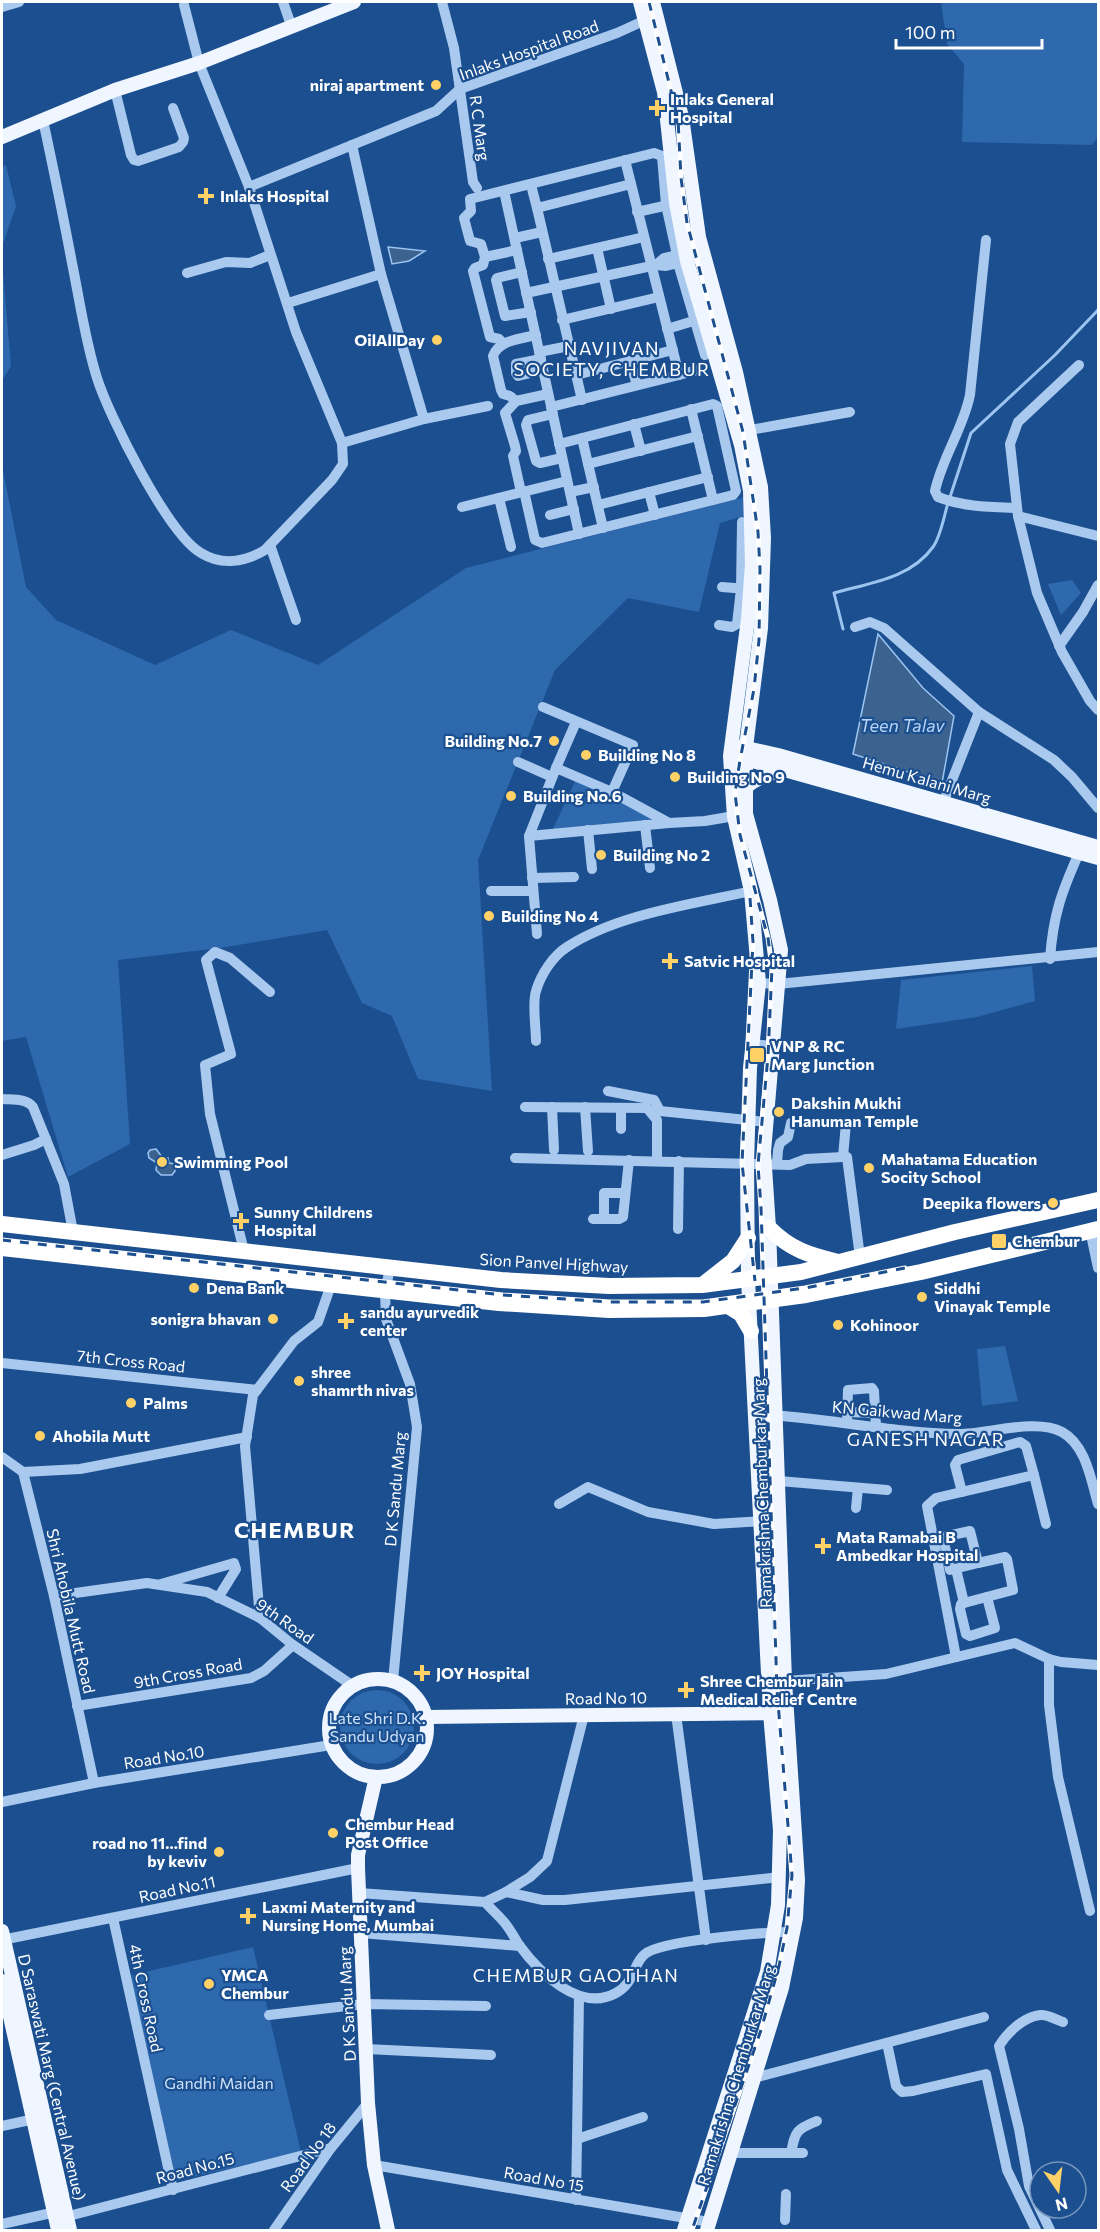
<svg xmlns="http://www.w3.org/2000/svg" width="1100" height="2232" font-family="Commissioner,sans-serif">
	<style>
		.green { fill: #2e69ad }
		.water { fill: #3c6290; stroke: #9cc4f0; stroke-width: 1.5 }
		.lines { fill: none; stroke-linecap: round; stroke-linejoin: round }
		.stream { stroke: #9cc4f0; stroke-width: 3 }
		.minor { stroke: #a9c9ee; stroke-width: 10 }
		.major { stroke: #f0f6ff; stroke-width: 14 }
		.highway { stroke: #fff; stroke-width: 16 }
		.rail-casing { stroke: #fff; stroke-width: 5 }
		.rail { stroke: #1b4f8f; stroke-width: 3; stroke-dasharray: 9; stroke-linecap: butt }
		.poi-dot { fill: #ffd166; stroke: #1b4f8f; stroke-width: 2 }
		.labels { text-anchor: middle; stroke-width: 4.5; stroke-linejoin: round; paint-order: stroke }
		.street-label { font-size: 16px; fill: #fff; stroke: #1b4f8f }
		.poi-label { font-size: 16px; font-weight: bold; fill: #fff; stroke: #1b4f8f; text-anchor: start }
		.park-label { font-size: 16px; fill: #cfe3fa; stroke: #1b4f8f }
		.neighbourhood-label { font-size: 18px; letter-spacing: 1.5px; fill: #fff; stroke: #1b4f8f }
		.water-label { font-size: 18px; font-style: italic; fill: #b5d3f5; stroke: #1b4f8f }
		.district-label { font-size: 22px; font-weight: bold; letter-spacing: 1.5px; fill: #fff; stroke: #1b4f8f }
	</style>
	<rect width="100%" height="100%" fill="#1b4f8f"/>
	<g class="green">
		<path d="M941,2H1098V137L1092,145L962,142L964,64L947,44Z"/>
		<path d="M6,165L16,206L2,247V166Z"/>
		<path d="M2,261L11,366L2,381Z"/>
		<path d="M2,465L26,587L56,620L155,665L231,630L318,665L466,568L745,497L744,516L720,523L699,612L628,598L555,670L478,860L492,1091L418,1079L392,1016L362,1003L327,930L220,948L118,960L130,1144L68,1177L26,1037L2,1041Z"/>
		<path d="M1072,580L1081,593L1061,615L1048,584Z"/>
		<path d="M577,777L669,818L553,829Z"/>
		<path d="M1032,966L1035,1001L977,1017L896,1029L901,980Z"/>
		<path d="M1005,1346L1018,1401L982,1406L977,1349Z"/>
		<circle cx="377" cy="1727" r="37"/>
		<path d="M253,1947L301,2152L176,2181L128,1976Z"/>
	</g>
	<g class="water">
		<path d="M388,247L425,251L409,261L392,264Z"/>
		<path d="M878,634L923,688L954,716L942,783L853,754Z"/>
		<path d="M156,1149L162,1157L168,1158L169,1163L175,1164V1171L172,1175H161L156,1170L157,1163L149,1158L148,1153L150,1150Z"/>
	</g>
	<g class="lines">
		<g class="stream">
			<path d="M950,497L971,433L1055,355L1098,310"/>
			<path d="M843,629L834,593C869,583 910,579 933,547C941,536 944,516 948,503"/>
		</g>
		<g class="minor">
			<path d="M283,2L291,25"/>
			<path d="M442,2L454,48L473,182L477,188"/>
			<path d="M184,5L199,63L249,187L296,332L342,443"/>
			<path d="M2,7L19,2"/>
			<path d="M115,90L131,155L134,160L138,161L179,147L183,142L184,138L173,108"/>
			<path d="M43,120C53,167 63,215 72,263C80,302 85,340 97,378C109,416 168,534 201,553C222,566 245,562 265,550L332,480L343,464L342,443L424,419L381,274L352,145"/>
			<path d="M531,185L537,208L631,184"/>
			<path d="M249,187L436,111L460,89L617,33L650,18"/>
			<path d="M504,191L579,534"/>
			<path d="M537,208L582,400"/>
			<path d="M637,212L673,204"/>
			<path d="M515,238L542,232"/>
			<path d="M986,240L970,395C963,429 942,458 935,491L938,497C964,507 989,507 1017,508"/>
			<path d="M597,248L611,309"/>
			<path d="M485,257L517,250"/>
			<path d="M548,259L644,237"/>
			<path d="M678,263L705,355"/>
			<path d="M656,265L664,258L702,249"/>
			<path d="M522,272L497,278L496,280L505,316L531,312"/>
			<path d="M187,273L226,262L250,263L270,255"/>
			<path d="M526,293L656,265L666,266L704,257"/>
			<path d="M288,303L381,274"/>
			<path d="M562,320L659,297"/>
			<path d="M667,329L700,319"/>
			<path d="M503,343L499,339L490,337L473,271L475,268L483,265L485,257L481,244L470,241L464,218L471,211L470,199L654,153L662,156L666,205L677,255"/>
			<path d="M539,352L569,346"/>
			<path d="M541,359L516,364V373L518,376L543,370"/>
			<path d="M630,361L637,385"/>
			<path d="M1079,365L1018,422L1010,444L1018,516L1037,593L1062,652L1090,701L1098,710"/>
			<path d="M576,375L673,350"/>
			<path d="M679,375L697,370"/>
			<path d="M516,401L510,396L503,394L501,390L493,356C499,340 520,339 536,335"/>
			<path d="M551,407L679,375L625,160"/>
			<path d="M691,409L713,500"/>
			<path d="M553,414L528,420L526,425L536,461L540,463L562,458"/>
			<path d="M424,419L488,406"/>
			<path d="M634,424L641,451"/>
			<path d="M750,430L850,412"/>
			<path d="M582,438L603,528"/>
			<path d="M588,464L698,436"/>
			<path d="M524,491L535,540L542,543L733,495L736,491L717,406L713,404L559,444"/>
			<path d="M521,492L513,456L516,451L515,446L505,413L516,401L548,394"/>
			<path d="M570,492L594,487"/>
			<path d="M649,492L655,515"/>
			<path d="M499,498L511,547"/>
			<path d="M598,505L708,477"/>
			<path d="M462,507L567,481"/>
			<path d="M550,515L574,509"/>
			<path d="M1018,516L1098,536"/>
			<path d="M270,545L296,620"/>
			<path d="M722,587L747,589"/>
			<path d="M719,625L732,627L737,624L741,589L742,522"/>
			<path d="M855,627L870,622L884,628L979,712L941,808"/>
			<path d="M1059,646L1083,612L1098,585"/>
			<path d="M543,707L633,745L612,792"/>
			<path d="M979,712L1054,760L1072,777L1098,808"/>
			<path d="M518,762L552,777"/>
			<path d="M556,768L576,722"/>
			<path d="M669,823L612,792L556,768L529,836L669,823L705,821L740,815"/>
			<path d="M645,825L650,868"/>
			<path d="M588,830L592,869"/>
			<path d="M529,836L537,934"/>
			<path d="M532,878L574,877"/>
			<path d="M491,891H533"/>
			<path d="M1050,959C1053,915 1062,891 1079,853"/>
			<path d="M759,983L778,984L1098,952"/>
			<path d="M536,1041C536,1028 532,1003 536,991C541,974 553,956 567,947C617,914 694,904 751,891"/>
			<path d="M753,1044L772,1046"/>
			<path d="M608,1091L654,1100L660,1111L766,1122"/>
			<path d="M2,1099C12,1100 26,1098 33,1107L64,1184L73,1232"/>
			<path d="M525,1107L647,1108L657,1120V1161"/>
			<path d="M552,1107L554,1150"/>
			<path d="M585,1107L588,1151"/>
			<path d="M621,1129V1108"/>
			<path d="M2,1155L34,1145L46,1139"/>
			<path d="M847,1157L860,1257"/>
			<path d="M515,1158L790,1165L806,1159L843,1157L846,1123H791L788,1137L780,1143L778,1150L777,1164"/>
			<path d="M593,1219H619L623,1217L629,1160"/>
			<path d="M604,1219V1193H625"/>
			<path d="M678,1229L679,1161"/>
			<path d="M1090,1230L1098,1268"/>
			<path d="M244,1251L210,1114L205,1065L231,1054L206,960L215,952L230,958L270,992"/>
			<path d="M390,1268L385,1292L386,1319L410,1384L417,1427L393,1681"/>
			<path d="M2,1363L257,1390"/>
			<path d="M847,1412L875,1413"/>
			<path d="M755,1414C823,1417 890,1433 959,1434C988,1434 1036,1418 1062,1432C1086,1445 1091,1480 1098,1504"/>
			<path d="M847,1423L848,1390L872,1388L874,1391L876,1427"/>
			<path d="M2,1457L23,1472L54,1596L94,1783"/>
			<path d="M23,1472L80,1469L247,1437"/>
			<path d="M779,1481L887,1490"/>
			<path d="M962,1492L955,1465L958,1460L1020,1442L1026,1446L1034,1475"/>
			<path d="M559,1504L588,1487L648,1512L714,1524L780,1520"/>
			<path d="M856,1508L858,1488"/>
			<path d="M970,1531L978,1563L950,1570L943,1537Z"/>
			<path d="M956,1569L964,1603L1013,1590L1007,1559L1005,1557L978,1563"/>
			<path d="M161,1584L234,1563L236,1569L218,1598"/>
			<path d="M54,1596L147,1583L207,1592L260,1618L293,1645L353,1686"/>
			<path d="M964,1603L961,1604L960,1609L966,1634L970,1636L995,1628L987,1597"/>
			<path d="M260,1618L245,1446L253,1395L294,1341L318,1322L331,1285"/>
			<path d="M956,1657L927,1506L936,1498L1034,1475L1046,1524"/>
			<path d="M1049,1659V1705L1058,1777L1090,1911"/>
			<path d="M785,1681L886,1674L1015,1643L1049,1659L1061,1662L1098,1665"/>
			<path d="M77,1706L251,1678L264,1671L293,1645"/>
			<path d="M676,1714L706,1940"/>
			<path d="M2,1802L94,1783L331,1745"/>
			<path d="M506,1892L543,1900H565L780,1877"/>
			<path d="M359,1893L485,1902L506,1892L530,1877L547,1861L584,1715"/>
			<path d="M485,1902C491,1909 498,1915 504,1922C510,1929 514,1937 519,1945C539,1972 579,2013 616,1993C635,1983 633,1963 645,1954C662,1940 768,1932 793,1932"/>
			<path d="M113,1918L173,2190"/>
			<path d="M361,1933L520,1946"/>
			<path d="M2,1940L358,1868"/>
			<path d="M269,2015L364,2004L486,2006"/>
			<path d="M887,2043L896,2086L902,2092L913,2091L986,2074L1007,2170L1036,2230"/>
			<path d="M366,2049L491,2055"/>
			<path d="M754,2078L984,2017"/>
			<path d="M2,2126L39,2118"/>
			<path d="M577,2139L579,1996"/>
			<path d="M731,2153H803"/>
			<path d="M791,2153C795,2132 796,2129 817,2121"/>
			<path d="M374,2165L709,2222"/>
			<path d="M576,2200L577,2139L643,2117"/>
			<path d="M61,2218L331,2148"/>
			<path d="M785,2220L786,2194"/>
			<path d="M2,2224L60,2211"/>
			<path d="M274,2230L331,2148L368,2103"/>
			<path d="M1050,2230L1029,2186L1019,2129L999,2046C1007,2033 1023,2017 1040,2015C1047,2014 1057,2020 1063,2022"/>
		</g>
		<g class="major">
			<path d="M640,2L664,92L676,203L687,261L741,445L750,491L752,564L748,619L730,756L734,817L751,891L759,983L750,1068L747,1163L748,1279L770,1713L780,1830L778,1905L767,1972L684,2230"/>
			<path d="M653,2L682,117L699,237L736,372L761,487L764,538L761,628L746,747V814L770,900L781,950L764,1152L769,1228L785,1681L798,1880L796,1918L782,1988L707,2230"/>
			<path d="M2,137L115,90L199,63L354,2"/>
			<path d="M737,746L778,755L1098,847"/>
			<path d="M738,757L1098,858"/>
			<path d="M746,787C758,777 769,774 784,771"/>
			<circle cx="378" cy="1728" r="49"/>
			<path d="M426,1717L778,1713"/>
			<path d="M376,1777L358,1855V1868L368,2103L374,2165L388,2230"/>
			<path d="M2,1931L70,2230"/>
			<path d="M2,1981L58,2230"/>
		</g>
		<g class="highway">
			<path d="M2,1224L501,1280L609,1286L702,1285L801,1272L955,1232L1098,1200"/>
			<path d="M769,1228C791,1250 809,1255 838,1262"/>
			<path d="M2,1248L499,1303L609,1310L704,1309L806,1295L921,1272L1098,1229"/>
			<path d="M705,1283L733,1261L748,1238"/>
			<path d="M728,1306L741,1314L751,1331"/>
		</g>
		<g class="rail-casing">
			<g id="rail">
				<path d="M649,2L678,119L681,178L687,223L743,432L758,532L760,569L759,640L754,689L740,760L735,793L740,835L768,938L772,968L768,1056L758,1165L761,1207L777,1690L792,1875L787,1928L779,1966L761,2030L692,2230"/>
				<path d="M750,898L753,942L742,1163L755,1281"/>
				<path d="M2,1240L503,1295L610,1302H703L805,1288L905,1268"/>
			</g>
		</g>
		<use href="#rail" class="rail"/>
	</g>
	<g class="poi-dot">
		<circle cx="436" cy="85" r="6"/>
		<path d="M654 99h6v6h6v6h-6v6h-6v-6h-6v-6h6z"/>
		<path d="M203 187h6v6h6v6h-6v6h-6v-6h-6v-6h6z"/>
		<circle cx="437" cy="340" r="6"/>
		<circle cx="554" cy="741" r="6"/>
		<circle cx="586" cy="755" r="6"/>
		<circle cx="675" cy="777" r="6"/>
		<circle cx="511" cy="796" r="6"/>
		<circle cx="601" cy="855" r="6"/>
		<circle cx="489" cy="916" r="6"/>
		<path d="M667 952h6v6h6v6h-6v6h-6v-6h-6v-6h6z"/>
		<rect x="749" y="1047" width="16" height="16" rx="3"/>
		<circle cx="779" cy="1112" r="6"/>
		<circle cx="162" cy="1162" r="6"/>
		<circle cx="869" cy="1168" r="6"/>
		<circle cx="1053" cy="1203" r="6"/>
		<path d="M238 1212h6v6h6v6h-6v6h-6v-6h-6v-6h6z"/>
		<rect x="991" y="1233" width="16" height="16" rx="3"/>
		<circle cx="194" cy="1288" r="6"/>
		<circle cx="922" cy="1297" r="6"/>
		<circle cx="273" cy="1319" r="6"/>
		<path d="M343 1312h6v6h6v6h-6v6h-6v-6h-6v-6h6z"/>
		<circle cx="838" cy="1325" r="6"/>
		<circle cx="299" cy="1381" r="6"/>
		<circle cx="131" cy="1403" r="6"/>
		<circle cx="40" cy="1436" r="6"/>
		<path d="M820 1537h6v6h6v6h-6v6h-6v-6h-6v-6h6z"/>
		<path d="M419 1664h6v6h6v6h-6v6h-6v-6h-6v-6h6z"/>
		<path d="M683 1681h6v6h6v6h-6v6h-6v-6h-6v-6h6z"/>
		<circle cx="333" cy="1833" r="6"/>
		<circle cx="219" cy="1852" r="6"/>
		<path d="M245 1907h6v6h6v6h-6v6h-6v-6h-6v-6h6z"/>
		<circle cx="209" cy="1984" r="6"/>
	</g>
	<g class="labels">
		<g class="street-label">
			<text transform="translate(529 50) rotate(-20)" y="6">Inlaks Hospital Road</text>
			<text transform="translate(480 128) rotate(82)" y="6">R C Marg</text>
			<text transform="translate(927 780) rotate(16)" y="6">Hemu Kalani Marg</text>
			<text transform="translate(554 1263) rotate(3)" y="6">Sion Panvel Highway</text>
			<text transform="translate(131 1361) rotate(6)" y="6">7th Cross Road</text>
			<text transform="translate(897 1412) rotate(5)" y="6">KN Gaikwad Marg</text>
			<text transform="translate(395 1489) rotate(-85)" y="6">D K Sandu Marg</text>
			<text transform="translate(762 1493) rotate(-92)" y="6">Ramakrishna Chemburkar Marg</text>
			<text transform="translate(71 1611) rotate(77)" y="6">Shri Ahobila Mutt Road</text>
			<text transform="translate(285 1621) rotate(35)" y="6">9th Road</text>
			<text transform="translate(188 1673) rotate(-10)" y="6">9th Cross Road</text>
			<text transform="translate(606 1698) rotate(-1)" y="6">Road No 10</text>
			<text transform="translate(164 1757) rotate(-9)" y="6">Road No.10</text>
			<text transform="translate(177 1889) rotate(-12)" y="6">Road No.11</text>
			<text transform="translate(146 1998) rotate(78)" y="6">4th Cross Road</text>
			<text transform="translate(347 2004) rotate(-93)" y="6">D K Sandu Marg</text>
			<text transform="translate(736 2075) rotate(-73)" y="6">Ramakrishna Chemburkar Marg</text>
			<text transform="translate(52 2077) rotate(77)" y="6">D Saraswati Marg (Central Avenue)</text>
			<text transform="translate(308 2157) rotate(-54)" y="6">Road No 18</text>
			<text transform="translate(195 2168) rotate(-15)" y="6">Road No.15</text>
			<text transform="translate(544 2179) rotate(10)" y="6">Road No 15</text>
		</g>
		<g class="poi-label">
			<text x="424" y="91" text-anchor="end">niraj apartment</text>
			<text x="670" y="105">Inlaks General<tspan x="670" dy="18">Hospital</tspan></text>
			<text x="220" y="202">Inlaks Hospital</text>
			<text x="425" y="346" text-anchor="end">OilAllDay</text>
			<text x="542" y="747" text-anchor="end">Building No.7</text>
			<text x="598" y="761">Building No 8</text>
			<text x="687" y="783">Building No 9</text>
			<text x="523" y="802">Building No.6</text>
			<text x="613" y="861">Building No 2</text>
			<text x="501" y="922">Building No 4</text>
			<text x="684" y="967">Satvic Hospital</text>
			<text x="771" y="1052">VNP &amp; RC<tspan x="771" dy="18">Marg Junction</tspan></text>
			<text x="791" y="1109">Dakshin Mukhi<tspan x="791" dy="18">Hanuman Temple</tspan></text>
			<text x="881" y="1165">Mahatama Education<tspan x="881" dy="18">Socity School</tspan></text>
			<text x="174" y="1168">Swimming Pool</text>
			<text x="1041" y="1209" text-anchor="end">Deepika flowers</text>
			<text x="254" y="1218">Sunny Childrens<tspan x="254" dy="18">Hospital</tspan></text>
			<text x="1012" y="1247">Chembur</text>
			<text x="206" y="1294">Dena Bank</text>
			<text x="934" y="1294">Siddhi<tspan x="934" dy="18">Vinayak Temple</tspan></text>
			<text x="360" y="1318">sandu ayurvedik<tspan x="360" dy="18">center</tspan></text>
			<text x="261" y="1325" text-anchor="end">sonigra bhavan</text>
			<text x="850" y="1331">Kohinoor</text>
			<text x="311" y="1378">shree<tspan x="311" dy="18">shamrth nivas</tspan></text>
			<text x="143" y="1409">Palms</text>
			<text x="52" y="1442">Ahobila Mutt</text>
			<text x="836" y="1543">Mata Ramabai B<tspan x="836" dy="18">Ambedkar Hospital</tspan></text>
			<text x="436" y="1679">JOY Hospital</text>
			<text x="700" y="1687">Shree Chembur Jain<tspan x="700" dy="18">Medical Relief Centre</tspan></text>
			<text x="345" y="1830">Chembur Head<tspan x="345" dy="18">Post Office</tspan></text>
			<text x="207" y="1849" text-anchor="end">road no 11...find<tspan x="207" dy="18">by keviv</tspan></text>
			<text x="262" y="1913">Laxmi Maternity and<tspan x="262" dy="18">Nursing Home, Mumbai</tspan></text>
			<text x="221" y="1981">YMCA<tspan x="221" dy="18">Chembur</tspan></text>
		</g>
		<g class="park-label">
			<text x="377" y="1724">Late Shri D.K.<tspan x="377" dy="18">Sandu Udyan</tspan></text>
			<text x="219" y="2089">Gandhi Maidan</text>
		</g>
		<g class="neighbourhood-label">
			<text x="612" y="355">NAVJIVAN<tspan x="612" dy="21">SOCIETY, CHEMBUR</tspan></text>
			<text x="926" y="1446">GANESH NAGAR</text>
			<text x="576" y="1982">CHEMBUR GAOTHAN</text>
		</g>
		<g class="water-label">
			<text x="902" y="732">Teen Talav</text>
		</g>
		<g class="district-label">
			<text x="295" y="1538">CHEMBUR</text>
		</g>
	</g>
	<rect width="1100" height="2232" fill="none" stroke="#ffffff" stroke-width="6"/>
	<g transform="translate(1058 2190) rotate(166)"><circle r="28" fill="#1b4f8f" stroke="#7695bc" stroke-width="1.5"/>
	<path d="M0-4.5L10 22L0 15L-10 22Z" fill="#ffd166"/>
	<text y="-9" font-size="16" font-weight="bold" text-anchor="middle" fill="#ffffff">N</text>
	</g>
	<path d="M896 39v9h146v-9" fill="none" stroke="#ffffff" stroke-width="3"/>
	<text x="905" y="39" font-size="18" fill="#ffffff" stroke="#1b4f8f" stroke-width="4.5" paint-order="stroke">100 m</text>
</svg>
